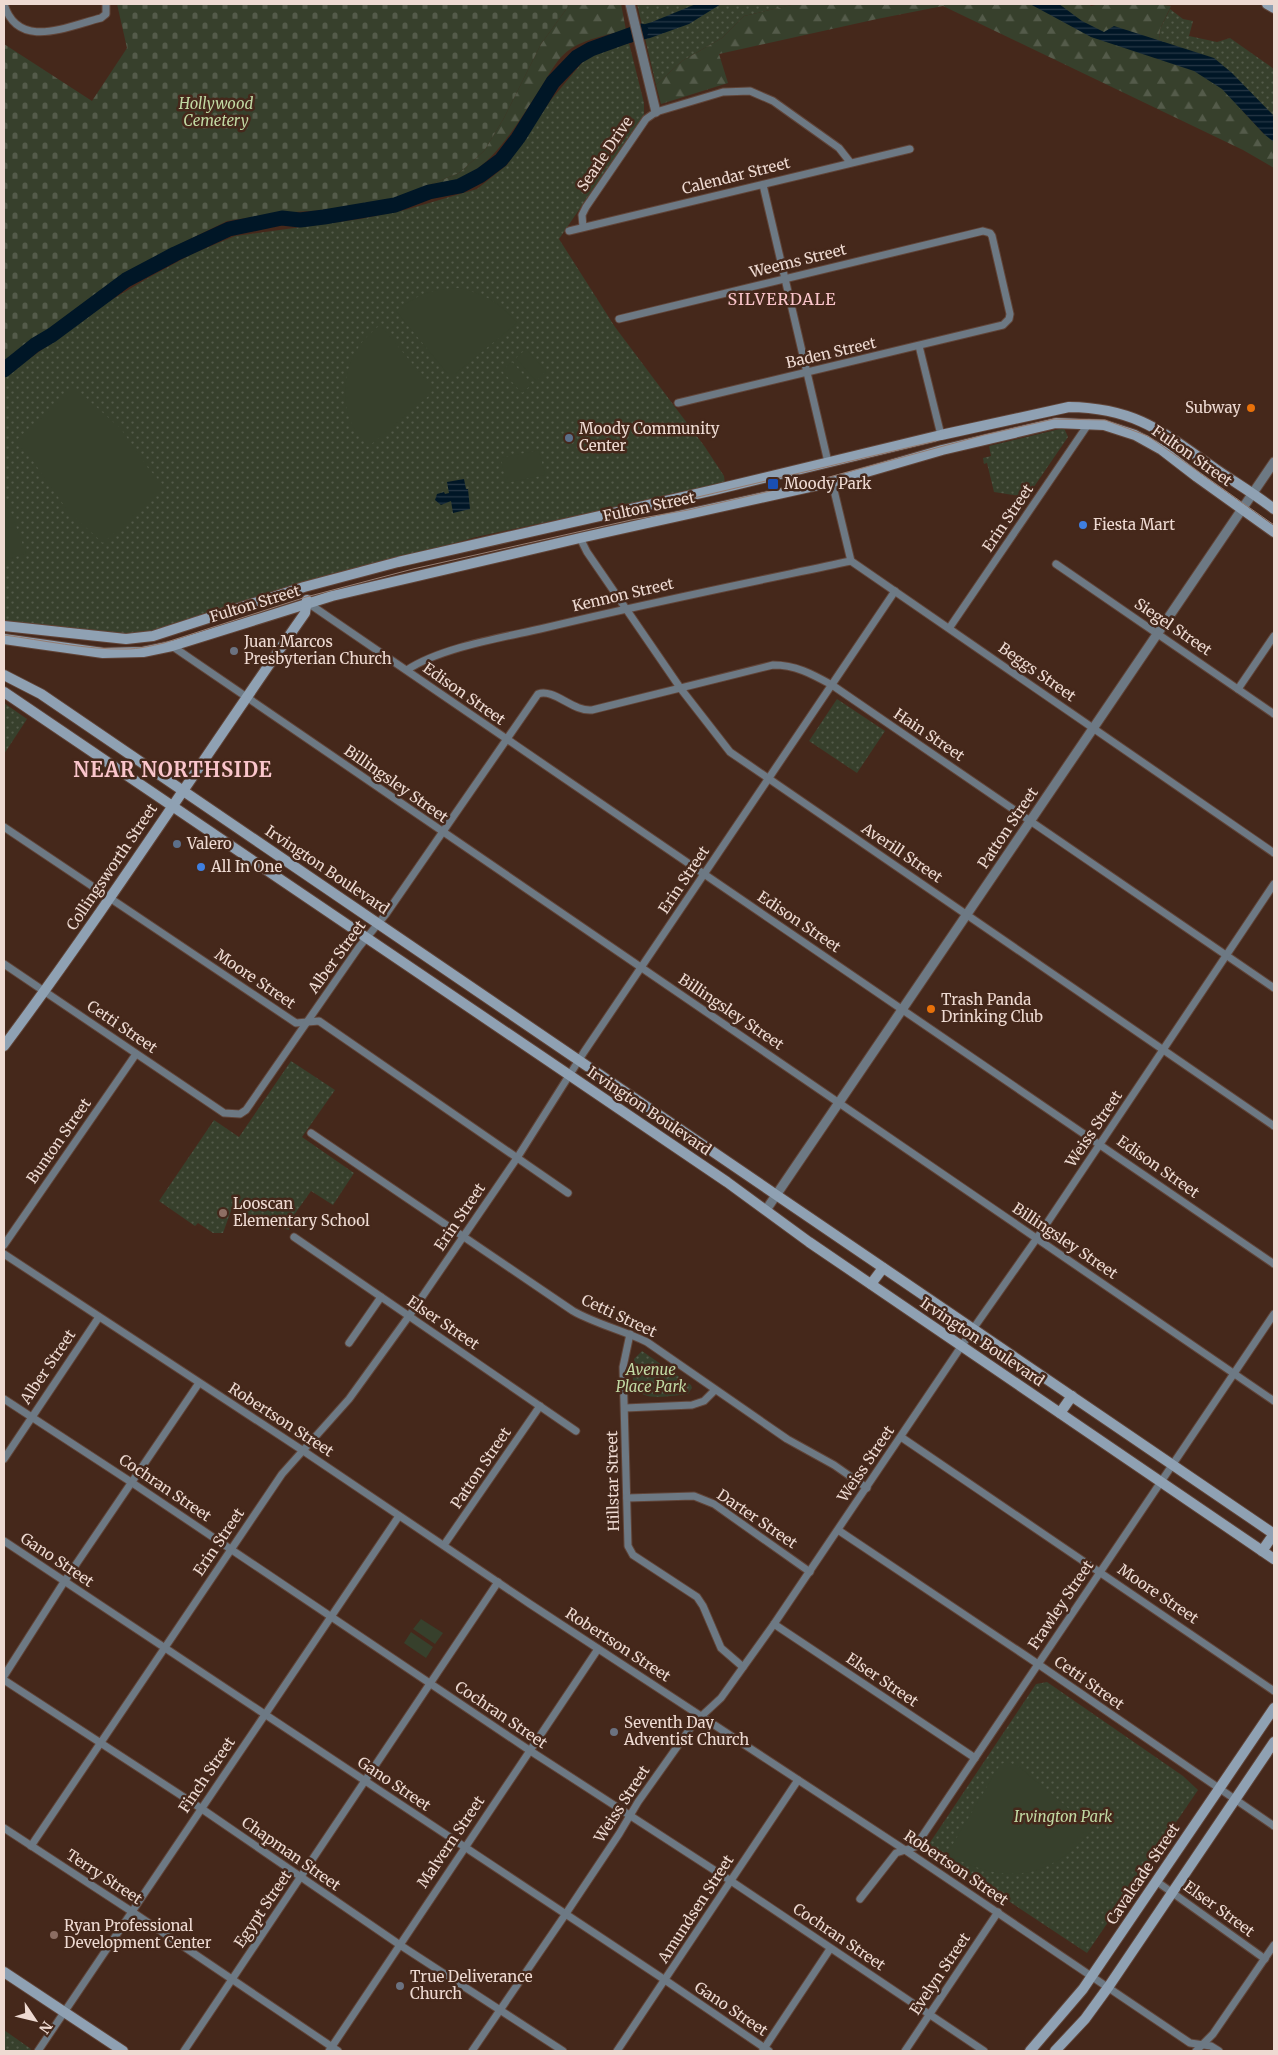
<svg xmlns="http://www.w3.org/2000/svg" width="1278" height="2055" font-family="Merriweather,serif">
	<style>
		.green { fill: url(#green-dots) }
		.forest { fill: url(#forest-firs) }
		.cemetery { fill: url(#cemetery-stones) }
		.pitch { fill: #37402c }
		.water { fill: url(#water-rules) }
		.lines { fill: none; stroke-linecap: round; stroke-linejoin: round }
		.river { stroke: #001626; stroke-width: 15 }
		.minor-casing { stroke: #604438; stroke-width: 9 }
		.tertiary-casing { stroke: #604438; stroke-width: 11 }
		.secondary-casing { stroke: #604438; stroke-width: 12 }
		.minor { stroke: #6d7984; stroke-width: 7 }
		.tertiary { stroke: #6d7984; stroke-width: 9 }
		.secondary { stroke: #8fa1b3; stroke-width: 10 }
		.tram { stroke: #957d72; stroke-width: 1 }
		.food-dot { fill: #e8710a; stroke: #45281b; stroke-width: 2 }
		.service-dot { fill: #5c6f8a; stroke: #45281b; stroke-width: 2 }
		.transit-dot { fill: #1a4fb4; stroke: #45281b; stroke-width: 2 }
		.shop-dot { fill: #3f7fe0; stroke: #45281b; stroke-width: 2 }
		.worship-dot { fill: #6b7280; stroke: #45281b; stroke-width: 2 }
		.education-dot { fill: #8d6e63; stroke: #45281b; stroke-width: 2 }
		.labels { text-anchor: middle; stroke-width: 5; stroke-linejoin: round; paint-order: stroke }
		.park-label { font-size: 15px; font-style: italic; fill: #c1d9a3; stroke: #45281b }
		.street-label { font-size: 15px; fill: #eedad2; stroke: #45281b }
		.poi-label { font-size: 15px; fill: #eedad2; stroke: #45281b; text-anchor: start }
		.neighbourhood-label { font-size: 16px; letter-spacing: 1px; fill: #fac5cb; stroke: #45281b }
		.district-label { font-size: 20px; font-weight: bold; letter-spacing: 1px; fill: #fac5cb; stroke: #45281b }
	</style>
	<defs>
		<pattern id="green-dots" width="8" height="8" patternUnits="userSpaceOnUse" patternTransform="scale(1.25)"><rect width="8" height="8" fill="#37402c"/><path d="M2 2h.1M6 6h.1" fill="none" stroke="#545b4a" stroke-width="1.8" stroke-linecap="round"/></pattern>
		<pattern id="forest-firs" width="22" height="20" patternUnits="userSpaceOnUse" patternTransform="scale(1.25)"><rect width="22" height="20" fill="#37402c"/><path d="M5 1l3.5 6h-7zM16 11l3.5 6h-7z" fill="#545b4a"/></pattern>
		<pattern id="cemetery-stones" width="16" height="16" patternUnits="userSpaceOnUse" patternTransform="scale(1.25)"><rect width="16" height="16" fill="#37402c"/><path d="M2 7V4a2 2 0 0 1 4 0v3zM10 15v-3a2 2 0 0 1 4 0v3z" fill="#545b4a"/></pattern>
		<pattern id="water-rules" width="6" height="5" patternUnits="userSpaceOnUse" patternTransform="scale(1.25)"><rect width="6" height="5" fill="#001626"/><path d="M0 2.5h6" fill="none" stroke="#263745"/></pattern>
	</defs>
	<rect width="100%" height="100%" fill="#45281b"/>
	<g class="green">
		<path d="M637,4H796L744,16L722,38L682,61L656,85Z"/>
		<path d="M1170,9L1183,19L1193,21L1189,36L1217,42L1230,38L1274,69V130L1157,59L1160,29Z"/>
		<path d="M629,43L644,103V115L559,239L615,327L705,447L724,476L725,484L476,537L140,635L77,633L4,622V377L108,302L148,278L192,254L235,236L360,219L405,210L477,189L507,165L550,101L586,58Z"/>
		<path d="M1064,428L1068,437L1027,497L994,492L987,463L984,464L983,458L991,456L989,446Z"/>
		<path d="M837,699L885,731L857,773L809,741Z"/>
		<path d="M4,703L27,719L4,754Z"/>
		<path d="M291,1061L335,1090L302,1137L354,1173L333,1205L311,1191L289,1222V1230L247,1217L232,1208L223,1233H213L198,1223L195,1226L159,1201L214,1120L239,1137Z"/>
		<path d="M642,1351L691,1385L692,1388L688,1394C674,1395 642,1403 635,1387C631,1380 634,1367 634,1359Z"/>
		<path d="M1047,1682L1183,1776L1198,1790L1087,1953L927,1847L1036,1684Z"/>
		<path d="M4,2030L31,2049L30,2051H4Z"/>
	</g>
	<g class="forest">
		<path d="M570,4H621L626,30C608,35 588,38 572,48C557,57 549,75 540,89C521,118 500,155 470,174C448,188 419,192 394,199L459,173L484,151L504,118L541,44Z"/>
		<path d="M796,4H1089L1091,6L1100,4H1156L1171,6L1160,29L1157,59L1194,71L1222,89L1264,134L1274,130V168L1243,150L943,6L877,19L719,54L728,83L661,104L656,85L682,61L722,38L744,16Z"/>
	</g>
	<path class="cemetery" d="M117,4H570L541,44L504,118L484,151L459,173L394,199L326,210L278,213L227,221L178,245L137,268L4,363V44L92,101L127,48Z"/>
	<g class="pitch">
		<path d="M460,288C486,295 499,302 517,323L455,374H448L396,311C418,294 432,289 460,288Z"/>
		<path d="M380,325L432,387L431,394L368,447C364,441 358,435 354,428C339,400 344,365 363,341C368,335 374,330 380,325Z"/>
		<path d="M526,349L546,371L536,381L516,358Z"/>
		<path d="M512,362L532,384L522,393L502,371Z"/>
		<path d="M75,388L121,429L148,468L165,487L103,543L68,511L28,454L14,442Z"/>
		<path d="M539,450L545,475L506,483L501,458Z"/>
		<path d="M4,494L26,553L4,561Z"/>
		<path d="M421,1619L443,1633L435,1644L413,1629Z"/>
		<path d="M411,1632L433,1647L426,1658L404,1643Z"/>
		<path d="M1003,1763H1009L1018,1766L1093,1829C1049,1880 1006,1886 947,1854L998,1768Z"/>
	</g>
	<g class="water">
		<path d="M696,4H721L689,24L650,38L625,44L622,31L652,22Z"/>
		<path d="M1030,4H1059L1082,21L1104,32L1114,26L1214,58L1232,73L1274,116V142L1264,134L1222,89L1194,71L1091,37Z"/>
		<path d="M464,479L466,489H468L470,509L453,513L451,501L441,505L435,500L437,494L444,492L445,494L449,493L447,482Z"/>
	</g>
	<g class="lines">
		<path class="river" d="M4,370L35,345L52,335L126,280L175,254L229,229L282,218L300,220L324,217L395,205L429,192L460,186L481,175L501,160L518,138L553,82L577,57L591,49L641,31"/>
		<g class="minor-casing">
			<g id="minor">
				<path d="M4,4C18,51 68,26 101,18L106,14V4"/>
				<path d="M763,185L828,462"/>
				<path d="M583,227L582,215L586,207L646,119L656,112L723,92L750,91L773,101L839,148L850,162"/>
				<path d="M569,231L910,149"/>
				<path d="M619,319L983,231L990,233L992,236L1010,314L1009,319L1003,325L678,403"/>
				<path d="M919,346L941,435"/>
				<path d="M832,482L851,561L1274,853"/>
				<path d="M580,538L587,552L681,689L730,752L1274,1126"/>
				<path d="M1056,564L1274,714"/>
				<path d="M308,603L1274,1264"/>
				<path d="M950,627L1089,423"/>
				<path d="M172,646L1274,1401"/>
				<path d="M407,670C440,648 500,638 540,629C643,604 747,583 851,561"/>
				<path d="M1238,689L1274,636"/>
				<path d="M4,827L296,1023L319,1021L568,1193"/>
				<path d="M4,964L224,1113L240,1114L246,1110L359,947L386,914L538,694C554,688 573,712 592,710L773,665C796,665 812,674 832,685L1274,988"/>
				<path d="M311,1133L573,1311C596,1324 622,1330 647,1342L787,1439L834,1465L867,1488"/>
				<path d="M294,1237L576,1431"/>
				<path d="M4,1245L136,1054"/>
				<path d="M4,1254L302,1450L530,1604L905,1850L1190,2043L1211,2046L1219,2051"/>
				<path d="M630,1334L623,1367L628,1546L633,1555L697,1597L703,1606L721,1648L743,1667"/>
				<path d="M349,1343L381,1297"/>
				<path d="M4,1399L131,1482L529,1750L731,1881L984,2051"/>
				<path d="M625,1408L692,1405L704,1401L715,1390"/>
				<path d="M901,1437L1274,1691"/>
				<path d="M4,1459L99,1317"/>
				<path d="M627,1498L694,1496L714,1504L810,1572"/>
				<path d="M838,1530L1038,1664L1274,1826"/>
				<path d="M4,1541L665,1980L769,2051"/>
				<path d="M444,1545L540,1406"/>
				<path d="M774,1624L975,1758"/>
				<path d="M4,1676L64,1582L199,1383"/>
				<path d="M4,1680L202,1809L400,1945L563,2051"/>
				<path d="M4,1828L131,1911L338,2051"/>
				<path d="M31,1846L282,1474L349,1399L409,1316L517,1158L584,1052L895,591"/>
				<path d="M1156,1881L1265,1959"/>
				<path d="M860,1899L896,1853L915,1847L1274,1314"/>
				<path d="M763,2050L830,1949"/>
				<path d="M38,2051L399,1516"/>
				<path d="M184,2051C289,1895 392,1738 498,1582"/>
				<path d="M329,2051L598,1649"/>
				<path d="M472,2051L565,1915L619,1834L638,1802L694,1723L721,1698L774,1624L973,1329L1037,1238L1274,884"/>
				<path d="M617,2051L798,1780"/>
				<path d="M905,2051L998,1912"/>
				<path d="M1196,2051L1213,2034L1274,1945"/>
			</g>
		</g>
		<g class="tertiary-casing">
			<g id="tertiary">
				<path d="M630,4L656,112"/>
				<path d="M766,1210L1274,462"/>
			</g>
		</g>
		<g class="secondary-casing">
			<g id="secondary">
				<path d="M1267,4L1274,8"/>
				<path d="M4,626L126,639L153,636L304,587L398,562L714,490L941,435L1069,407C1137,408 1164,433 1217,470C1236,483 1256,495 1274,509"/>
				<path d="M4,639L103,653L143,652L172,646L332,596L580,538L832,482L942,450L1056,423L1104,425L1135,435L1162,450L1197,477L1274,532"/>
				<path d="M4,675L41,694L1274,1534"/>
				<path d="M4,692L727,1182L809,1242L1274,1559"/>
				<path d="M4,1046C109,905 204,757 305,613L307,600"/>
				<path d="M871,1284L883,1268"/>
				<path d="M1060,1413L1072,1396"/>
				<path d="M1262,1551L1274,1534"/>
				<path d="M4,1972L123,2051"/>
				<path d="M1030,2051L1083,1989L1274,1708"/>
				<path d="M1055,2051L1085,2019L1109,1986L1274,1742"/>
			</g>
		</g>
		<use href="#minor" class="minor"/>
		<use href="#tertiary" class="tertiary"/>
		<use href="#secondary" class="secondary"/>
		<g class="tram">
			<path d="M634,512L936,441"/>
			<path d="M4,635C42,640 87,650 126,649C139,649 151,646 164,643L306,597L413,569L631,520L688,510L732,500L822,479L984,435L1054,419L1105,420L1148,436L1274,525"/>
		</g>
	</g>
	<g class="food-dot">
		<circle cx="1251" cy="408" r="5"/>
		<circle cx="931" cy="1009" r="5"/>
	</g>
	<g class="service-dot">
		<circle cx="569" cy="438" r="5"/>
		<circle cx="177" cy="844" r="5"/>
	</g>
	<rect class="transit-dot" x="767" y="478" width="12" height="12" rx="2.5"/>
	<g class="shop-dot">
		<circle cx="1083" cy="525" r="5"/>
		<circle cx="201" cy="867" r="5"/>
	</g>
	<g class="worship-dot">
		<circle cx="234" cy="651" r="5"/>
		<circle cx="614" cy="1732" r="5"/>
		<circle cx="400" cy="1986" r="5"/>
	</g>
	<g class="education-dot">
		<circle cx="223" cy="1213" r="5"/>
		<circle cx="54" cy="1935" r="5"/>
	</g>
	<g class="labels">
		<g class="park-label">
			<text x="216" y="109">Hollywood<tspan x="216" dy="17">Cemetery</tspan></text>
			<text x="651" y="1375">Avenue<tspan x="651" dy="17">Place Park</tspan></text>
			<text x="1063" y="1822">Irvington Park</text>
		</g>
		<g class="street-label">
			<text transform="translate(605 154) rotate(-56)" y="5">Searle Drive</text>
			<text transform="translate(736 176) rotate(-14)" y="5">Calendar Street</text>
			<text transform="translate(798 261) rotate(-14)" y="5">Weems Street</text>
			<text transform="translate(831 353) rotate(-13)" y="5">Baden Street</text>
			<text transform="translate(1192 456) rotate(35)" y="5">Fulton Street</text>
			<text transform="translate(649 507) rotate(-12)" y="5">Fulton Street</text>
			<text transform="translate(1008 518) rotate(-56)" y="5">Erin Street</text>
			<text transform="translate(623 595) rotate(-13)" y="5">Kennon Street</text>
			<text transform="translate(255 604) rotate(-17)" y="5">Fulton Street</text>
			<text transform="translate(1173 627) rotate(34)" y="5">Siegel Street</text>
			<text transform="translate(1037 672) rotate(35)" y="5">Beggs Street</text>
			<text transform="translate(464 694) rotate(35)" y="5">Edison Street</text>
			<text transform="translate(929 735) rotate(34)" y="5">Hain Street</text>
			<text transform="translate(396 784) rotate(35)" y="5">Billingsley Street</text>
			<text transform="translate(1008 828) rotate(-56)" y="5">Patton Street</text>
			<text transform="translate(902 853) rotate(34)" y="5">Averill Street</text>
			<text transform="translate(112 867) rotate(-56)" y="5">Collingsworth Street</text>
			<text transform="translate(327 870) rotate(34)" y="5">Irvington Boulevard</text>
			<text transform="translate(684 880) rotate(-56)" y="5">Erin Street</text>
			<text transform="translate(799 922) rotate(34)" y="5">Edison Street</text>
			<text transform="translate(337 957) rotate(-54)" y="5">Alber Street</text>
			<text transform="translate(255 979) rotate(34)" y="5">Moore Street</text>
			<text transform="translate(731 1012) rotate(34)" y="5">Billingsley Street</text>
			<text transform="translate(122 1027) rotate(34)" y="5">Cetti Street</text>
			<text transform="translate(649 1111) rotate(34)" y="5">Irvington Boulevard</text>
			<text transform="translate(1094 1129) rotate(-56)" y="5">Weiss Street</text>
			<text transform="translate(59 1141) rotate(-55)" y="5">Bunton Street</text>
			<text transform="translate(1158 1167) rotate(35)" y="5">Edison Street</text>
			<text transform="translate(460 1217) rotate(-56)" y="5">Erin Street</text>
			<text transform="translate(1065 1241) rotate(34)" y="5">Billingsley Street</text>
			<text transform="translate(619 1316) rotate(25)" y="5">Cetti Street</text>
			<text transform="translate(443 1323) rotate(34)" y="5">Elser Street</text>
			<text transform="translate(982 1342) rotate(34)" y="5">Irvington Boulevard</text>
			<text transform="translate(48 1367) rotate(-56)" y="5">Alber Street</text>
			<text transform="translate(281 1420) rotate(33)" y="5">Robertson Street</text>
			<text transform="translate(866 1464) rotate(-56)" y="5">Weiss Street</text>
			<text transform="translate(481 1468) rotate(-56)" y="5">Patton Street</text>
			<text transform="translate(613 1481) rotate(-91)" y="5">Hillstar Street</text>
			<text transform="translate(165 1488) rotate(34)" y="5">Cochran Street</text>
			<text transform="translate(757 1519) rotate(34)" y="5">Darter Street</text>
			<text transform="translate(219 1542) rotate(-56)" y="5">Erin Street</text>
			<text transform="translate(57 1560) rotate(34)" y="5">Gano Street</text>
			<text transform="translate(1158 1594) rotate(34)" y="5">Moore Street</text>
			<text transform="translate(1061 1605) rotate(-56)" y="5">Frawley Street</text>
			<text transform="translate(618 1645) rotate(33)" y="5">Robertson Street</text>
			<text transform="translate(882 1680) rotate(34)" y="5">Elser Street</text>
			<text transform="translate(1089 1683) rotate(35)" y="5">Cetti Street</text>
			<text transform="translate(501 1715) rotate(34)" y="5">Cochran Street</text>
			<text transform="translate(207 1775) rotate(-56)" y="5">Finch Street</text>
			<text transform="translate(394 1784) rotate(34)" y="5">Gano Street</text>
			<text transform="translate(622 1804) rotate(-57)" y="5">Weiss Street</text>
			<text transform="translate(451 1842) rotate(-56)" y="5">Malvern Street</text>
			<text transform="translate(291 1854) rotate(35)" y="5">Chapman Street</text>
			<text transform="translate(956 1868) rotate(34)" y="5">Robertson Street</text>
			<text transform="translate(1143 1874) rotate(-56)" y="5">Cavalcade Street</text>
			<text transform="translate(104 1877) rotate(33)" y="5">Terry Street</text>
			<text transform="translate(263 1909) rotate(-56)" y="5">Egypt Street</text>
			<text transform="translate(696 1909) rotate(-57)" y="5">Amundsen Street</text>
			<text transform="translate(1219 1909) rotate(36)" y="5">Elser Street</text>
			<text transform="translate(839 1937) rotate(34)" y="5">Cochran Street</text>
			<text transform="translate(940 1974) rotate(-56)" y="5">Evelyn Street</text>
			<text transform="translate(731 2009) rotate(34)" y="5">Gano Street</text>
		</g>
		<g class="poi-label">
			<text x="1241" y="413" text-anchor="end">Subway</text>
			<text x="579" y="434">Moody Community<tspan x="579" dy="17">Center</tspan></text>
			<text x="784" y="489">Moody Park</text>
			<text x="1093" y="530">Fiesta Mart</text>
			<text x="244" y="647">Juan Marcos<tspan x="244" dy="17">Presbyterian Church</tspan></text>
			<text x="187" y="849">Valero</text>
			<text x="211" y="872">All In One</text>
			<text x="941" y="1005">Trash Panda<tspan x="941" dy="17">Drinking Club</tspan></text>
			<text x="233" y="1209">Looscan<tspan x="233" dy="17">Elementary School</tspan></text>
			<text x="624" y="1728">Seventh Day<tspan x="624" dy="17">Adventist Church</tspan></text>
			<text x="64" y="1931">Ryan Professional<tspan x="64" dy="17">Development Center</tspan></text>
			<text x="410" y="1982">True Deliverance<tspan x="410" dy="17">Church</tspan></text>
		</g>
		<g class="neighbourhood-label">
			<text x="782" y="305">SILVERDALE</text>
		</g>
		<g class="district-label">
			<text x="173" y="777">NEAR NORTHSIDE</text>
		</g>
	</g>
	<rect width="1278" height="2055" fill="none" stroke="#eedad2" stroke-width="10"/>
	<g transform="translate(35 2020) rotate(125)" stroke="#45281b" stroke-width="4" paint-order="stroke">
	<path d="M0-4L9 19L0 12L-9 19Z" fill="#eedad2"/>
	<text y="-8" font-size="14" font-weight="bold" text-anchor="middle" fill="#eedad2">N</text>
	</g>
</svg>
